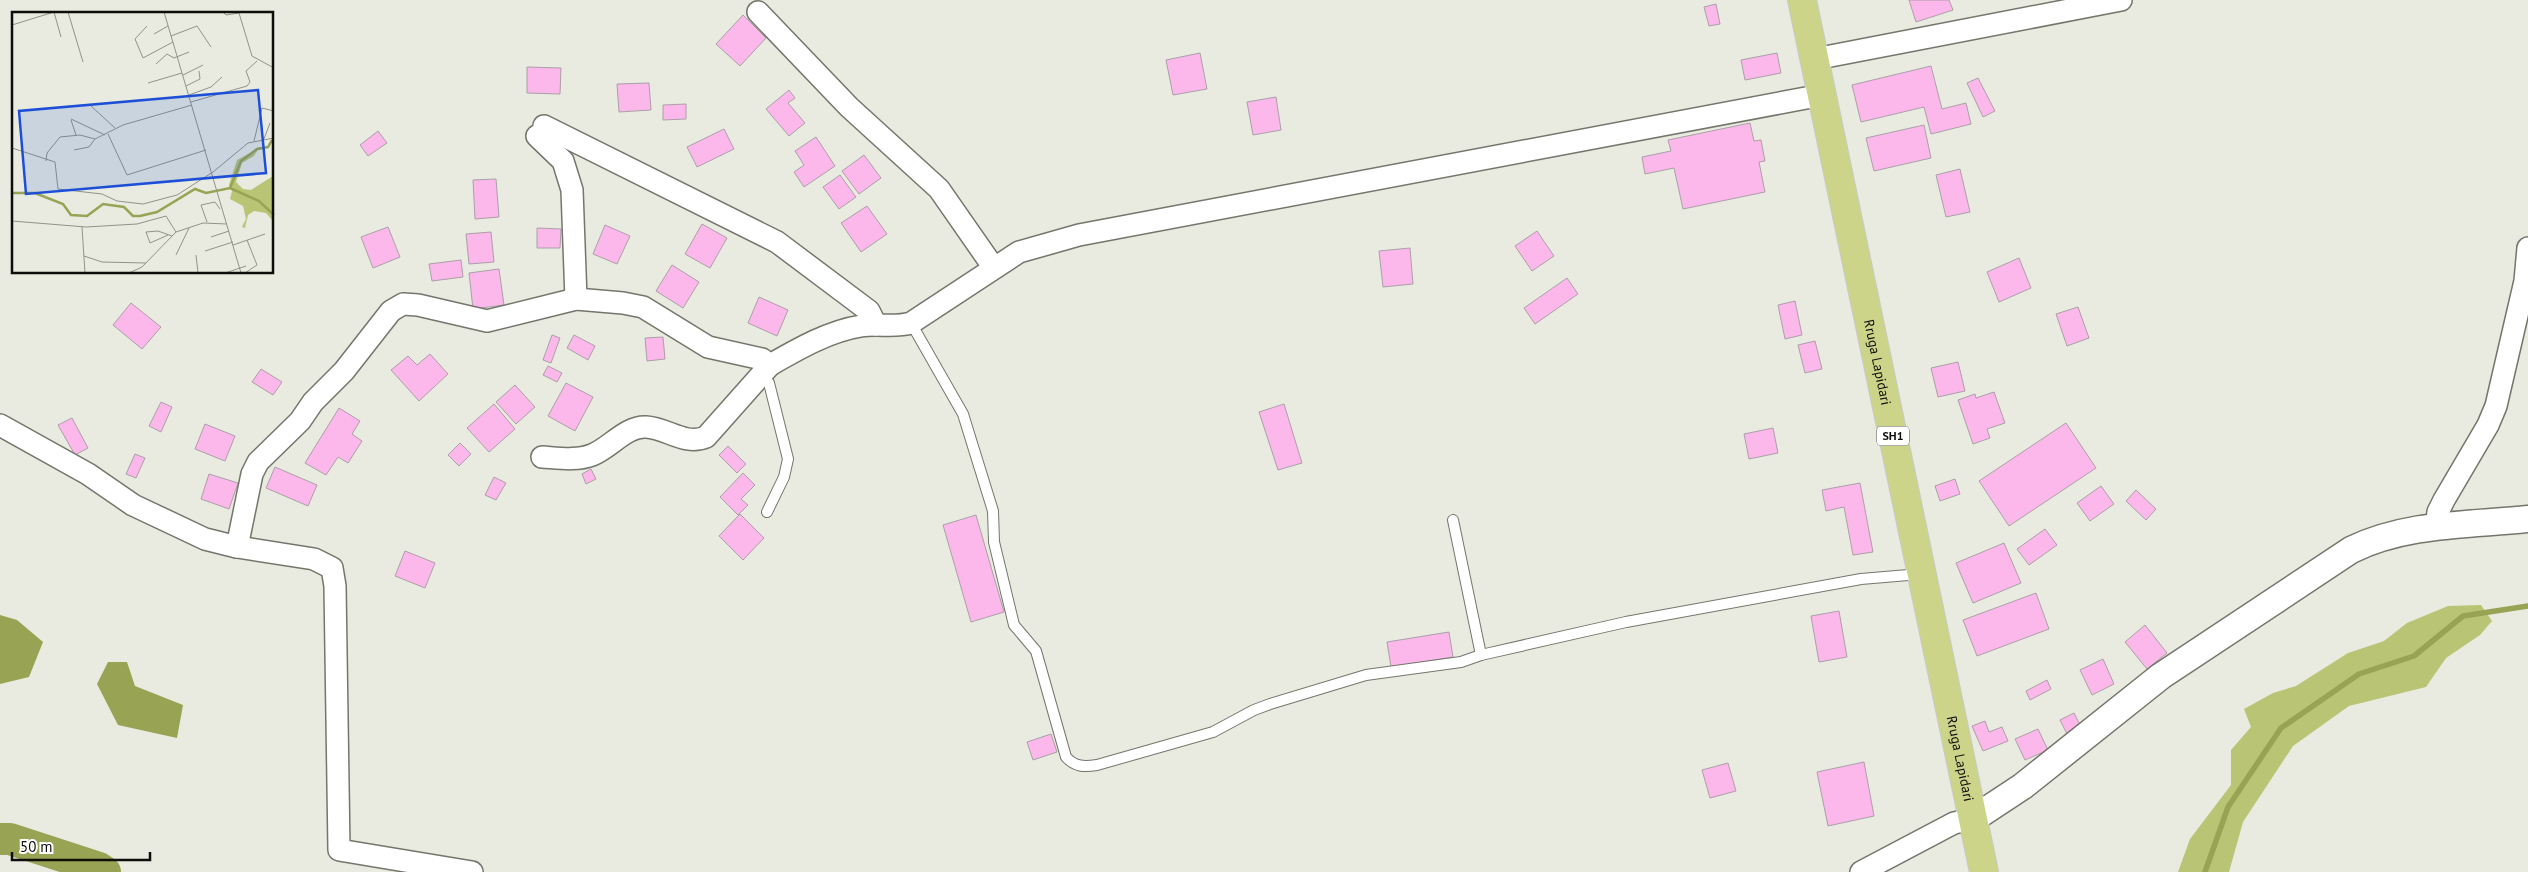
<svg xmlns="http://www.w3.org/2000/svg" width="2528" height="872" font-family="'PT Sans',sans-serif">
	<style>
		.forest { fill: #b9c475 }
		.water { fill: #99a354 }
		.lines { fill: none; stroke-linecap: round; stroke-linejoin: round }
		.stream { stroke: #99a354; stroke-width: 5.5 }
		.river { stroke: #99a354; stroke-width: 32 }
		.building { fill: #fcb7eb; stroke: #aaa0a7 }
		.service-casing { stroke: #74766c; stroke-width: 12 }
		.minor-casing { stroke: #74766c; stroke-width: 24 }
		.tertiary-casing { stroke: #74766c; stroke-width: 29 }
		.primary-casing { stroke: #cacac9; stroke-width: 30 }
		.service { stroke: #fff; stroke-width: 10 }
		.minor { stroke: #fff; stroke-width: 21 }
		.tertiary { stroke: #fff; stroke-width: 26 }
		.primary { stroke: #ccd489; stroke-width: 28 }
		.labels { text-anchor: middle; stroke-width: 5; stroke-linejoin: round; paint-order: stroke }
		.shield { fill: #fff; stroke: #565654; stroke-width: 1 }
		.shield-label { font-size: 12px; font-weight: bold; fill: #0d0e0a }
		.street-label { font-size: 14px; fill: #0d0e0a; stroke: #fff }
		.inset-river { fill: none; stroke: #99a354; stroke-width: 2.5 }
		.inset-road { fill: none; stroke: #91938a; stroke-width: 1 }
		.view { fill: #1d4ed8; fill-opacity: 0.15; stroke: #1d4ed8; stroke-width: 2.5 }
		.inset-edge { fill: none; stroke: #0d0e0a; stroke-width: 2.5 }
	</style>
	<rect width="100%" height="100%" fill="#e9ebe0"/>
	<path class="forest" d="M2481,605L2492,621L2480,635L2446,658L2426,687L2349,706L2293,746L2243,822L2229,872H2178L2190,839L2231,785V750L2251,727L2244,709L2273,693L2296,686L2348,653L2384,641L2407,623L2448,606Z"/>
	<g class="water">
		<path d="M0,615L17,620L43,642L29,677L0,684Z"/>
		<path d="M108,662H127L135,686L183,705L177,738L118,725L97,684Z"/>
	</g>
	<g class="lines">
		<path class="stream" d="M2205,872L2228,807L2281,728L2359,674L2414,656L2463,616L2528,606"/>
		<path class="river" d="M0,839H10L99,868L105,872"/>
	</g>
	<g class="building">
		<path d="M1909,0H1949L1953,10L1916,22Z"/>
		<path d="M1716,4L1720,24L1709,26L1704,7Z"/>
		<path d="M743,15L766,38L740,66L716,44Z"/>
		<path d="M1200,53L1207,89L1173,95L1166,60Z"/>
		<path d="M1777,53L1781,73L1745,80L1741,60Z"/>
		<path d="M1931,66L1942,109L1966,103L1971,124L1931,134L1924,107L1861,122L1852,85Z"/>
		<path d="M527,67L561,68L560,94L527,93Z"/>
		<path d="M1978,78L1995,111L1983,117L1967,83Z"/>
		<path d="M649,83L651,110L619,112L617,84Z"/>
		<path d="M789,90L795,98L788,103L805,123L789,136L766,109Z"/>
		<path d="M1276,97L1281,130L1253,135L1247,102Z"/>
		<path d="M686,104V119L663,120V105Z"/>
		<path d="M1750,123L1754,141L1761,140L1765,161L1759,162L1765,192L1683,209L1674,168L1645,174L1642,157L1671,151L1668,140Z"/>
		<path d="M1924,125L1931,158L1874,171L1866,138Z"/>
		<path d="M724,129L734,149L697,167L687,147Z"/>
		<path d="M378,131L387,143L368,156L360,145Z"/>
		<path d="M816,137L835,166L804,187L794,172L804,165L795,151Z"/>
		<path d="M864,155L881,178L859,194L842,171Z"/>
		<path d="M1960,169L1970,212L1946,217L1936,175Z"/>
		<path d="M840,175L856,197L839,209L823,187Z"/>
		<path d="M496,179L499,217L475,219L473,180Z"/>
		<path d="M867,206L887,234L861,252L841,223Z"/>
		<path d="M702,224L727,238L710,268L685,254Z"/>
		<path d="M605,225L630,236L617,264L593,254Z"/>
		<path d="M388,227L400,257L373,268L361,237Z"/>
		<path d="M537,228L561,229L560,248H537Z"/>
		<path d="M1537,231L1554,256L1532,271L1515,246Z"/>
		<path d="M491,232L494,262L469,264L466,234Z"/>
		<path d="M1410,248L1413,284L1383,287L1379,251Z"/>
		<path d="M2019,258L2031,288L1999,302L1987,272Z"/>
		<path d="M461,260L463,277L432,281L429,264Z"/>
		<path d="M672,265L699,282L683,308L656,291Z"/>
		<path d="M499,269L504,305L473,309L469,273Z"/>
		<path d="M1567,278L1578,294L1535,324L1524,308Z"/>
		<path d="M759,297L788,310L777,336L748,323Z"/>
		<path d="M1795,301L1802,335L1785,339L1778,305Z"/>
		<path d="M131,303L161,327L142,349L113,325Z"/>
		<path d="M2078,307L2089,338L2067,346L2056,314Z"/>
		<path d="M552,335L560,338L551,363L543,360Z"/>
		<path d="M574,335L595,346L588,360L567,348Z"/>
		<path d="M663,337L665,359L647,361L645,338Z"/>
		<path d="M1815,341L1822,369L1805,373L1798,345Z"/>
		<path d="M430,354L448,374L419,401L391,370L408,356L417,365Z"/>
		<path d="M1958,362L1965,391L1938,397L1931,368Z"/>
		<path d="M548,366L562,373L557,382L543,375Z"/>
		<path d="M261,369L282,382L273,395L252,382Z"/>
		<path d="M566,383L593,397L575,431L548,416Z"/>
		<path d="M515,385L535,407L516,424L496,402Z"/>
		<path d="M1994,392L2005,423L1987,429L1990,438L1973,444L1958,400L1975,394L1976,398Z"/>
		<path d="M161,402L172,407L161,432L149,426Z"/>
		<path d="M494,404L515,429L489,452L467,428Z"/>
		<path d="M1284,404L1302,463L1278,470L1259,412Z"/>
		<path d="M339,408L360,421L352,434L362,441L348,463L338,457L326,475L305,463Z"/>
		<path d="M72,418L88,448L75,455L58,425Z"/>
		<path d="M2066,423L2096,468L2009,526L1979,481Z"/>
		<path d="M205,424L235,436L225,461L195,449Z"/>
		<path d="M1773,428L1778,453L1749,459L1744,434Z"/>
		<path d="M460,443L471,454L459,466L448,455Z"/>
		<path d="M728,446L746,464L737,473L719,455Z"/>
		<path d="M135,454L145,458L136,478L126,474Z"/>
		<path d="M275,467L317,485L308,506L266,488Z"/>
		<path d="M591,469L596,479L586,484L582,474Z"/>
		<path d="M743,473L755,485L741,499L748,505L738,515L720,497Z"/>
		<path d="M209,474L238,483L229,509L201,499Z"/>
		<path d="M494,477L506,483L496,500L485,495Z"/>
		<path d="M1955,479L1960,494L1940,501L1935,486Z"/>
		<path d="M1860,483L1873,552L1853,555L1844,507L1826,511L1822,490Z"/>
		<path d="M2101,486L2114,504L2090,521L2077,503Z"/>
		<path d="M2136,490L2156,509L2146,520L2126,501Z"/>
		<path d="M740,514L764,538L743,560L719,536Z"/>
		<path d="M976,515L1004,612L971,622L943,525Z"/>
		<path d="M2045,529L2057,545L2029,565L2017,549Z"/>
		<path d="M2004,543L2021,583L1973,603L1956,563Z"/>
		<path d="M405,551L435,563L425,588L395,576Z"/>
		<path d="M2036,593L2049,629L1977,656L1963,620Z"/>
		<path d="M1839,611L1847,657L1819,662L1811,616Z"/>
		<path d="M2145,625L2167,653L2147,669L2125,642Z"/>
		<path d="M1449,632L1453,657L1391,667L1387,642Z"/>
		<path d="M2103,659L2114,684L2092,695L2080,670Z"/>
		<path d="M2047,680L2051,689L2030,700L2026,691Z"/>
		<path d="M2074,713L2082,729L2068,736L2060,720Z"/>
		<path d="M1985,721L1989,732L2002,727L2008,741L1983,751L1972,726Z"/>
		<path d="M2038,729L2048,750L2025,760L2015,739Z"/>
		<path d="M1051,734L1057,752L1033,760L1027,742Z"/>
		<path d="M1864,762L1874,816L1828,826L1817,772Z"/>
		<path d="M1728,763L1736,791L1710,798L1702,770Z"/>
	</g>
	<g class="lines">
		<g class="service-casing">
			<g id="service">
				<path d="M911,323L963,414L993,511L994,542L1014,625L1036,651L1066,757C1075,767 1084,767 1097,765L1213,732L1254,710L1270,704L1366,675L1461,662L1481,655L1626,622L1861,579L1920,574"/>
				<path d="M762,374L769,383L788,459L784,477L767,512"/>
				<path d="M1453,520L1481,655"/>
			</g>
		</g>
		<g class="minor-casing">
			<g id="minor">
				<path d="M758,12L849,107L939,189L994,268"/>
				<path d="M1815,59L2121,0"/>
				<path d="M544,126L777,242L869,311L876,325"/>
				<path d="M537,136L563,161L572,190L576,299"/>
				<path d="M0,425L88,474L133,505L205,539L237,547L314,559L332,568L335,586L339,850L472,872"/>
				<path d="M542,457C558,458 577,461 592,455C610,448 626,426 646,427C667,428 685,446 706,437L770,365"/>
				<path d="M2436,528L2438,512L2444,500L2488,425L2496,406L2525,281L2528,248"/>
				<path d="M237,547L252,474L258,462L300,421L313,402L344,371L391,311L403,304L418,305L487,321L576,299L623,303L643,307L708,347L762,359L770,365C798,349 829,331 861,326C878,323 894,328 911,323L1019,252L1079,235L1822,95"/>
				<path d="M1861,872L1954,823L1973,819"/>
			</g>
		</g>
		<g class="tertiary-casing">
			<path id="tertiary" d="M1973,819L2023,786L2161,676L2351,550C2405,523 2469,525 2528,519"/>
		</g>
		<g class="primary-casing">
			<g id="primary">
				<path id="s1" d="M1802,0L1984,872"/>
			</g>
		</g>
		<use href="#service" class="service"/>
		<use href="#minor" class="minor"/>
		<use href="#tertiary" class="tertiary"/>
		<use href="#primary" class="primary"/>
	</g>
	<g class="labels">
		<rect class="shield" x="1877" y="426.5" width="32" height="19" rx="4"/>
		<g class="shield-label">
			<text x="1893" y="440">SH1</text>
		</g>
		<g class="street-label">
			<text dy="5" stroke="none"><textPath href="#s1" startOffset="370">Rruga Lapidari</textPath></text>
			<text dy="5" stroke="none"><textPath href="#s1" startOffset="775">Rruga Lapidari</textPath></text>
		</g>
	</g>
	<g transform="translate(12 12)">
		<rect width="261" height="261" fill="#e9ebe0"/>
		<path d="M247,136L242,144L230,151L224,170L231,177L239,178L261,164V209L254,201L242,199L236,203L233,216L230,215L234,207L231,194L218,187L220,179L217,173L225,148Z" fill="#b9c475"/>
		<path class="inset-river" d="M218,176L229,149L245,137L256,135L260,128M0,181H23L51,192L59,203L75,204L91,192L112,195L121,204H128L145,200L183,177L194,181L218,176L247,189L262,203"/>
		<path class="inset-road" d="M42,0L49,25M56,0L71,50M152,0L229,261M211,0L214,3L227,1L240,44L262,56M0,13L42,0M135,14L123,27L131,46L161,30M142,22L156,14M159,24L185,14L199,35M144,52L155,42L162,46L177,40M171,63L191,53M136,71L170,61M174,74L188,67L187,59M177,83L199,75L210,65M179,90L235,74L238,70L234,59L245,49M79,94L103,116M59,107L93,123M59,108L64,123M96,122L115,163L194,138M252,127L258,111M242,129L250,96L262,99M0,136L43,150L46,177L90,182L105,189L131,192L165,183L201,160L236,131L262,126M62,138L77,135L83,127M34,149L35,141L48,125L68,123L83,127L111,113L180,93M0,209L74,215L125,212L154,204L164,220M195,210L189,193L203,190L208,197M70,215L73,261M156,223L138,231L134,220L146,219L160,224M199,225L217,219M221,233L253,222M193,239L221,230M164,243L177,216M184,243L186,261M72,244L90,250L134,251M117,261L130,255L164,220L191,211L215,212M213,261L234,254M233,261L245,253L235,228"/>
		<path class="view" d="M246,78L254,161L14,182L7,99Z"/>
		<rect width="261" height="261" class="inset-edge"/>
	</g>
	<path d="M12 852v8h138v-8" fill="none" stroke="#0d0e0a" stroke-width="2.5"/>
	<text x="20" y="852" font-size="15" fill="#0d0e0a" stroke="#ffffff" stroke-width="4" paint-order="stroke">50 m</text>
</svg>
